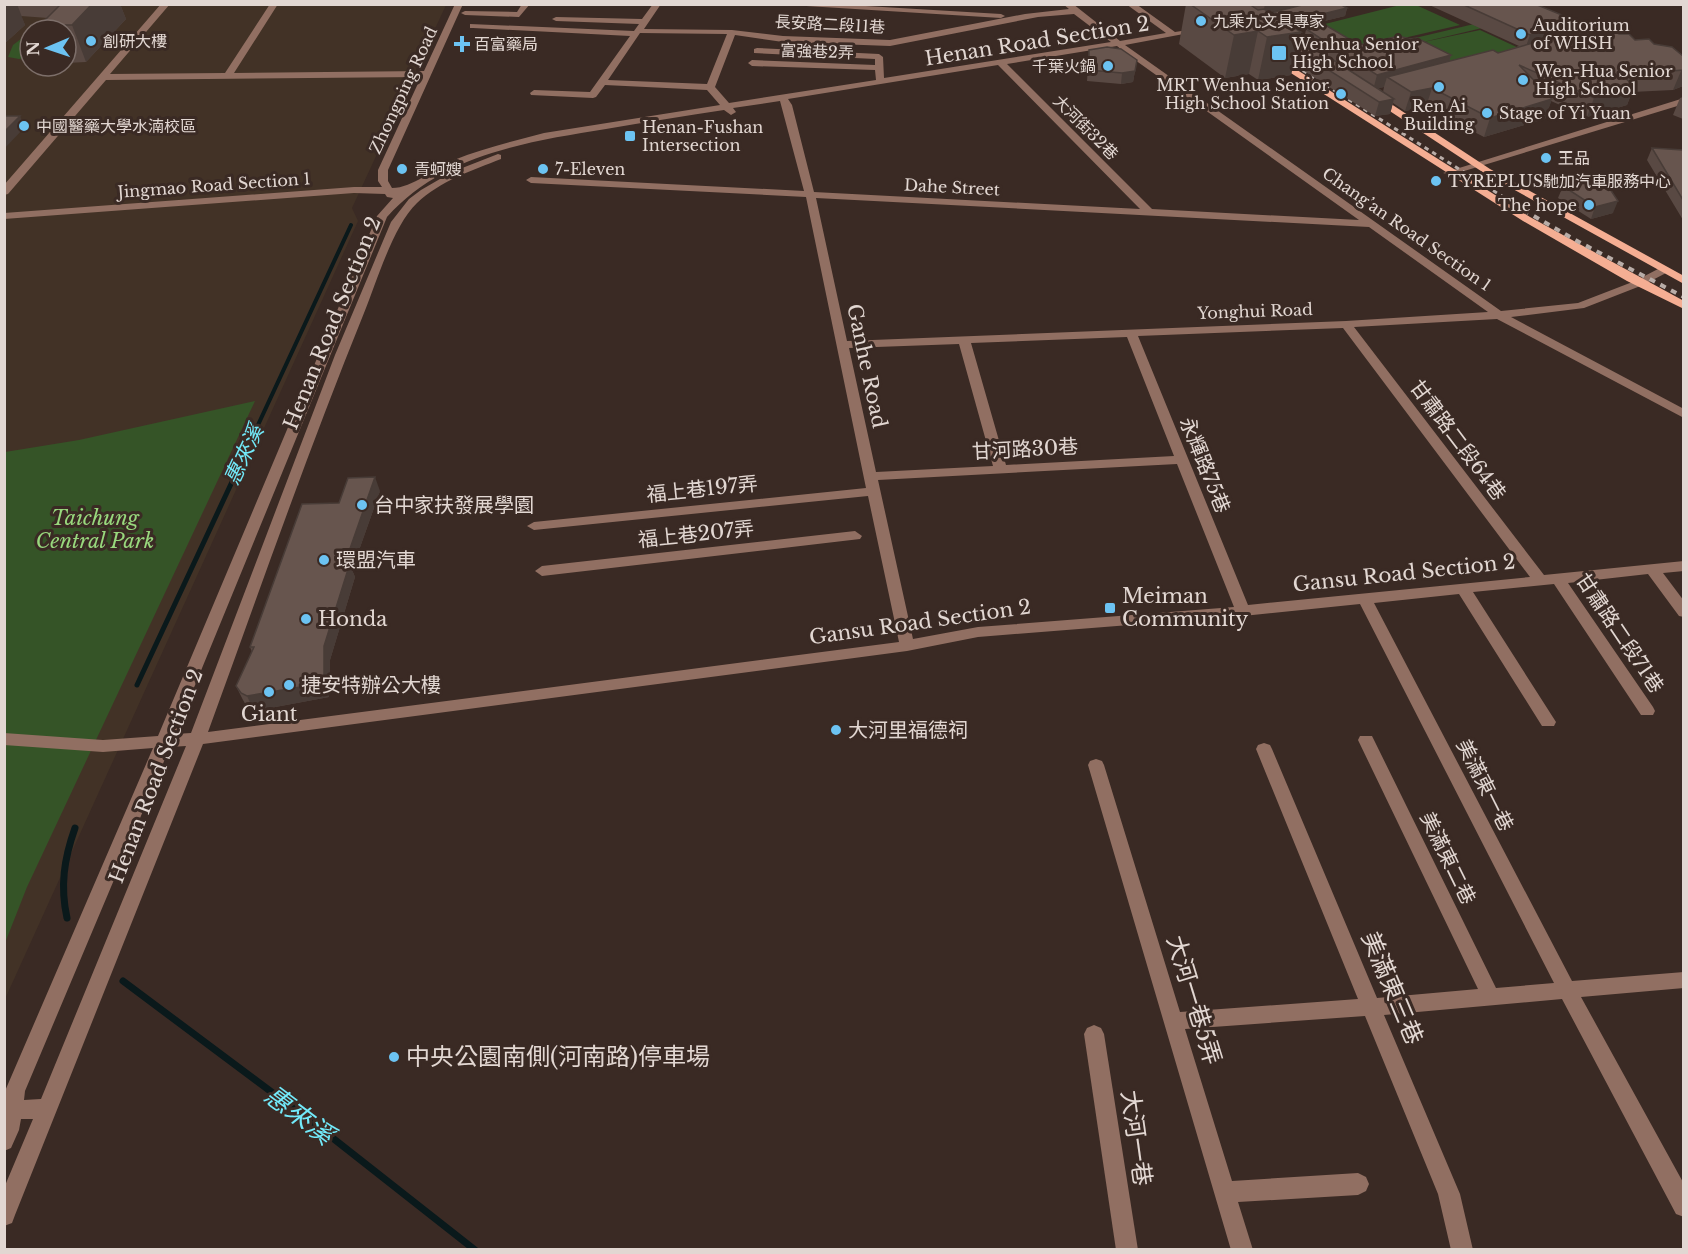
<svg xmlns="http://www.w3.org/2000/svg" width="1688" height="1254" font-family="'Libre Baskerville','Noto Sans TC',serif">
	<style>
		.commercial { fill: #423226; fill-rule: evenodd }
		.green { fill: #355427 }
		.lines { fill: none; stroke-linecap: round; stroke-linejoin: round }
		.stream-far2 { stroke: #0a191b; stroke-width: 4 }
		.stream-far1 { stroke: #0a191b; stroke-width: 5 }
		.stream { stroke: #0a191b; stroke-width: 7 }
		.minor { fill: #916f62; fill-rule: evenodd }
		.major { fill: #f5ae93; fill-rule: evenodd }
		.rail-far1 { stroke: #b9ada8; stroke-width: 3; stroke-dasharray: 4.5 4.5; stroke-linecap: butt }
		.rail { stroke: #b9ada8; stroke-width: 4; stroke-dasharray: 6 6; stroke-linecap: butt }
		.wall { fill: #594943; fill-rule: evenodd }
		.shaded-wall { fill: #483c37 }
		.building { fill: #67554e; stroke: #483c37; stroke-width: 1.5 }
		.poi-dot { fill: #6cc3f2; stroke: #3a2a24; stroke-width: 2 }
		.labels { text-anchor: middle; stroke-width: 6; stroke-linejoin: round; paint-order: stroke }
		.far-poi-label { font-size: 16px; fill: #e2d7d2; stroke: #3a2a24; text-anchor: start }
		.far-street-label { font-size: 16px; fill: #e2d7d2; stroke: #3a2a24 }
		.street-label { font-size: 20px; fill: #e2d7d2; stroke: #3a2a24 }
		.poi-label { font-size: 20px; fill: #e2d7d2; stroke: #3a2a24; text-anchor: start }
		.park-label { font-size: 20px; font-style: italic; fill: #98d87d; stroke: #3a2a24 }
		.water-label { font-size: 21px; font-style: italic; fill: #72eafa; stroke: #3a2a24 }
		.near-street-label { font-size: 24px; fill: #e2d7d2; stroke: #3a2a24 }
		.near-poi-label { font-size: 24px; fill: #e2d7d2; stroke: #3a2a24; text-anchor: start }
		.near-water-label { font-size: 26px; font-style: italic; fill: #72eafa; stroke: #3a2a24 }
	</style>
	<rect width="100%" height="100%" fill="#3a2a24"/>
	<path class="commercial" d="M5,5H446L352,208L358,221L5,999ZM30,30H66V66H30Z"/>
	<g class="green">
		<path d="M1404,4L1416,5L1460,25L1335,54L1318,29L1325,24Z"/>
		<path d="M1512,15L1520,19L1419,43L1480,30L1523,50L1446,68L1335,57Z"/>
		<path d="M30,32V57L19,59L8,57L13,45Z"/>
		<path d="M255,401L27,887L5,943V452L79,440Z"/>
	</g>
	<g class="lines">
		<path class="stream-far2" d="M237,470L351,225"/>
		<path class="stream-far1" d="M137,685L238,469"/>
		<g class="stream">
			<path d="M67,918C60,886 64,859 75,828"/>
			<path d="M123,981L325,1132L475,1250"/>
		</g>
		<g class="minor">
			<path d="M161,4H170L110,74L225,73L270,4H278L234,73L424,71L455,4H463L388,170V181L392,188C413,188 434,168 454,160C483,148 514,141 544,133L720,105L707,90L605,85L596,97L593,98L531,95L530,93L534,90L590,92L630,36L473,28H470V24L634,31L639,24L556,21L552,19L556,17L642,19L653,4H661L644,29L732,30L783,36L890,40L1025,14L1069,9L1063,4H1073L1120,41L1166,33L1126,4H1136L1175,32L1201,28L1205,30L1125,45L1501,311L1578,303L1635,281L1658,269H1666V273L1643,285L1584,308L1511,317L1684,409V418L1497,319L1354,327L1544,575L1684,561V571L1663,573L1684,601V617L1679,616L1648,574L1568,583L1653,707L1655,711L1653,715H1641L1554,584L1473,592L1556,722L1554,726H1542L1459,594L1374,603L1572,981L1684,972V988L1581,997L1684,1184V1217L1676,1214L1562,999L1384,1015L1460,1194L1473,1250H1451L1438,1194L1365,1016L1185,1029L1232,1181L1358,1173L1366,1177L1369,1184L1366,1191L1358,1195L1238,1202L1253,1250H1231L1088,765L1090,761L1096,759L1102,761L1104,765L1180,1012L1358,999L1256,749L1258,745L1264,743L1270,745L1272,749L1377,998L1478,989L1358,740L1360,736H1372L1374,740L1496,988L1554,983L1360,604L1243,616L978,637L907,651L203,744L15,1215L12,1223L4,1226V1188L33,1119H21L19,1130L11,1148L4,1151L5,1091L153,748L103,752L4,745V733L103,740L158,736L377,216L393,198L387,197L385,194L354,193L4,219V213L354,187H382L378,181V170L421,77L106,80L8,194L4,195V185ZM1074,14L1111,42L884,78L883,57L879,54L757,48L754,49V53L875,59V65L752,60L748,63L752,66L875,70L876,80L729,103L715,87L735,35L783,42L890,46L1038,17ZM640,33L727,34L707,84L608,80ZM1117,46L1128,55L1359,220L1152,209L1007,64ZM998,65L1140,209L814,192L792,105L788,99ZM780,101L804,191L531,177L526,180L531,183L806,197L866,488L534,522L527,526L534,530L868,496L899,642L208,732C259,592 308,451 364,313C377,281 393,226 417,203C440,181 473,170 501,159V155L498,154L452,172L421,190L409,199L391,222L335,355L191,733L175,734L387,217C442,155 525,142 606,129C645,122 685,116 724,110L731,115L736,112L733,108ZM816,198L1369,227L1488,312L1346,321L847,341ZM1343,328L1530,577L1248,605L1138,336ZM1127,337L1174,456L1006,465L971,343ZM959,344L993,466L876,472L849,348ZM1177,464L1234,607L978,627L913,639L878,480ZM186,746L41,1099L24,1100L25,1091L170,747Z"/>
			<path d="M522,4H530L519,17L465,15L461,13L465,11L517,12Z"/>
			<path d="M774,4H832L1001,14L1005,16L1001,18Z"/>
			<path d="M1515,4H1528L1604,34L1597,36Z"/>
			<path d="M1684,98V104L1451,175L1443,173Z"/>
			<path d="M855,531L862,536L860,539L542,576L535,571L542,566Z"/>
			<path d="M1094,1025L1101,1028L1104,1034L1138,1250H1116L1084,1034L1087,1028Z"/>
		</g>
		<g class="major">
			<path d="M1275,56L1530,217L1684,301V309L1627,281L1523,221L1272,61L1271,59Z"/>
			<path d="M1373,96H1379L1490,169L1684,276V284L1484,173L1373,100Z"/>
		</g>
		<path class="rail-far1" d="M1280,56L1516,205"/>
		<path class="rail" d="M1513,204L1579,242L1684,297"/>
	</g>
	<g class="wall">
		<path d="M4,4H120L126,19L86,62L66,63V30H42L40,25L48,18L21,16L25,25L4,44Z"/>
		<path d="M1186,4H1305L1269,12L1274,15V12L1347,8L1345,16L1295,28L1301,32L1299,38L1304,40L1306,29L1359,45L1451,55L1449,61L1498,53L1519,46L1427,4H1535L1579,22L1576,30L1619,34L1635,40L1654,44L1683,56V86L1673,90L1632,92L1627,105L1587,117L1551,101L1545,119L1484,137L1426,107L1405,111L1393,103L1390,114L1375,116L1293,64L1291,75L1258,80L1249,74L1225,78L1179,44ZM1384,87L1383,92L1378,88Z"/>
		<path d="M1089,50L1137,60L1133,82L1121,84L1087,81Z"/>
		<path d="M1683,97V119L1673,115L1680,98Z"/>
		<path d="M1652,148L1683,150V220L1647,160Z"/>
		<path d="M1563,186L1613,213L1591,219L1558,198Z"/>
		<path d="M380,491L352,570L355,577L330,660L329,697L254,711L247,707L243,700L236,686L252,652L250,647Z"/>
	</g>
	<g class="shaded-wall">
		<path d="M4,4H17L25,25L4,44Z"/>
		<path d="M92,4H120L126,19L86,62L72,25Z"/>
		<path d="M1265,4H1305L1263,14Z"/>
		<path d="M1347,8L1345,16L1288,30L1290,22Z"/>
		<path d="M1579,22L1573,36L1525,49L1530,35Z"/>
		<path d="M1258,31L1249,74L1225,78L1234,35Z"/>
		<path d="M1301,32L1291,75L1258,80L1267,37Z"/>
		<path d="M1451,55L1447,70L1387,77L1384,87L1373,90L1377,75Z"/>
		<path d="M1137,60L1133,82L1121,84L1122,73Z"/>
		<path d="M1683,70V86L1673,90L1681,71Z"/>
		<path d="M1634,86L1627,105L1587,117L1594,98Z"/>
		<path d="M1432,88L1426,107L1405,111L1411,92Z"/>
		<path d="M1394,99L1390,114L1375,116L1379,102Z"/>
		<path d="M1552,99L1545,119L1484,137L1490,118Z"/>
		<path d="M20,116L25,127L4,149V132Z"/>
		<path d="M1618,201L1613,213L1591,219L1595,207Z"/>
		<path d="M375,477L380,491L352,570L355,577L330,660L329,697L254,711L247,696L324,646L345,563Z"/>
	</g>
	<g class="building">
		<path d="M61,4H92L72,25H40Z"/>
		<path d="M1190,4H1249L1258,10L1264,9L1301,32L1267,37L1258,31L1234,35Z"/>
		<path d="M1306,4H1340L1347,8L1290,22L1274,12Z"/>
		<path d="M1462,4H1535L1579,22L1530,35Z"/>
		<path d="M1595,25H1602L1619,34H1629L1635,40L1649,39L1654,44L1672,47L1683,56V70L1622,75L1634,86L1594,98L1519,65L1552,99L1490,118L1432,88L1411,92L1387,77L1493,50L1498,53Z"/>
		<path d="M1327,26L1359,45L1399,36L1410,39L1417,38L1451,55L1377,75L1306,29Z"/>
		<path d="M1299,38L1394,99L1379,102L1297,50Z"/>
		<path d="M1107,47L1121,49L1137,60L1135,71L1122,73L1089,70V50Z"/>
		<path d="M4,116H20L4,132Z"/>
		<path d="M1652,148L1683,150V200Z"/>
		<path d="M1602,177L1618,201L1595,207L1563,186Z"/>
		<path d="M375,477L345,563H350L324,646V683L247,696L241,693L236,686L254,647H250L302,504L339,503L348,478Z"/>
	</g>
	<g class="poi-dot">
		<circle cx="1201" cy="21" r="6"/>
		<circle cx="1521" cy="34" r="6"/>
		<circle cx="91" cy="41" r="6"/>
		<path d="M459 35h6v6h6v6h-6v6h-6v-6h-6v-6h6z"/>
		<rect x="1271" y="45" width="16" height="16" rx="3"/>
		<circle cx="1108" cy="66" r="6"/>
		<circle cx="1523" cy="80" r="6"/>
		<circle cx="1439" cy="87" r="6"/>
		<circle cx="1341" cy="94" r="6"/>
		<circle cx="1487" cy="113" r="6"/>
		<circle cx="24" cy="126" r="6"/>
		<rect x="624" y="130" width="12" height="12" rx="3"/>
		<circle cx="1546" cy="158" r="6"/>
		<circle cx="402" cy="169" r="6"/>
		<circle cx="543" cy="169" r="6"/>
		<circle cx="1436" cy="181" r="6"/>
		<circle cx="1589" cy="205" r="6"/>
		<circle cx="362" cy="505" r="6"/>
		<circle cx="324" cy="560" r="6"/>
		<rect x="1104" y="602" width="12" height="12" rx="3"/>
		<circle cx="306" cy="619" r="6"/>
		<circle cx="289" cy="685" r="6"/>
		<circle cx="269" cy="692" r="6"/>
		<circle cx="836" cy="730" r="6"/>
		<circle cx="394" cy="1057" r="6"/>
	</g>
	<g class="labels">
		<g class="far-poi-label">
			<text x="1213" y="27">九乘九文具專家</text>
			<text x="1533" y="31">Auditorium<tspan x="1533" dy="18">of WHSH</tspan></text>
			<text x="103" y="47">創研大樓</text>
			<text x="474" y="50">百富藥局</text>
			<text x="1292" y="50">Wenhua Senior<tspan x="1292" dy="18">High School</tspan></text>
			<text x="1096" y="72" text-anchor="end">千葉火鍋</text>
			<text x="1535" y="77">Wen-Hua Senior<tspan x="1535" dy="18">High School</tspan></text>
			<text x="1329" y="91" text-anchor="end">MRT Wenhua Senior<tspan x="1329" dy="18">High School Station</tspan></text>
			<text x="1439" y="112" text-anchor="middle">Ren Ai<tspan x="1439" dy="18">Building</tspan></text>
			<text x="1499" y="119">Stage of Yi Yuan</text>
			<text x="36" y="132">中國醫藥大學水湳校區</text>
			<text x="642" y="133">Henan-Fushan<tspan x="642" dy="18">Intersection</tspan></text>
			<text x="1558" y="164">王品</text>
			<text x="414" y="175">青蚵嫂</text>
			<text x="555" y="175">7-Eleven</text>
			<text x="1448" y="187">TYREPLUS馳加汽車服務中心</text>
			<text x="1577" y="211" text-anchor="end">The hope</text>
		</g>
		<g class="far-street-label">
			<text transform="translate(830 24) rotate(3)" y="6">長安路二段11巷</text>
			<text transform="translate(817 51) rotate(2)" y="6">富強巷2弄</text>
			<text transform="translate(403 90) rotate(-65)" y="6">Zhongping Road</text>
			<text transform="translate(1086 127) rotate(45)" y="6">大河街32巷</text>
			<text transform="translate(214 185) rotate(-4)" y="6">Jingmao Road Section 1</text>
			<text transform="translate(952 187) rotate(3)" y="6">Dahe Street</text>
			<text transform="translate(1407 229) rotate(35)" y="6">Chang’an Road Section 1</text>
			<text transform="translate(1255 311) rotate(-2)" y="6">Yonghui Road</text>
		</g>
		<g class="street-label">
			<text transform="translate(1037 41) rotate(-9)" y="7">Henan Road Section 2</text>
			<text transform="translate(332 323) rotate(-68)" y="7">Henan Road Section 2</text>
			<text transform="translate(867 366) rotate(78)" y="7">Ganhe Road</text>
			<text transform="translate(1458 440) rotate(53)" y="7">甘肅路二段64巷</text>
			<text transform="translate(1025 449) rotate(-3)" y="7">甘河路30巷</text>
			<text transform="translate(1205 465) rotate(68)" y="7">永輝路75巷</text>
			<text transform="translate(702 489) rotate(-6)" y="7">福上巷197弄</text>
			<text transform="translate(696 534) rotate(-6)" y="7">福上巷207弄</text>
			<text transform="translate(1404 573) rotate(-6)" y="7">Gansu Road Section 2</text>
			<text transform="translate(920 622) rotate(-8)" y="7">Gansu Road Section 2</text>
			<text transform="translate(1620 633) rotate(56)" y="7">甘肅路二段71巷</text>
			<text transform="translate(156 776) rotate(-69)" y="7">Henan Road Section 2</text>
			<text transform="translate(1485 785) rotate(63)" y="7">美滿東一巷</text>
			<text transform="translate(1448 858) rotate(64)" y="7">美滿東二巷</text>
		</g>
		<g class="poi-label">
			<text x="374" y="512">台中家扶發展學園</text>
			<text x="336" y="567">環盟汽車</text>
			<text x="1122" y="603">Meiman<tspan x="1122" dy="23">Community</tspan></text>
			<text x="318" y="626">Honda</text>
			<text x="301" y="692">捷安特辦公大樓</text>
			<text x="269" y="721" text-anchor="middle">Giant</text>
			<text x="848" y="737">大河里福德祠</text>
		</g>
		<g class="park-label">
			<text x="95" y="525">Taichung<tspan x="95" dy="23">Central Park</tspan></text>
		</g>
		<g class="water-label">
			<text transform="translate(244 455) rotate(-65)" y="7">惠來溪</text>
		</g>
		<g class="near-street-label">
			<text transform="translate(1392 988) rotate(67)" y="8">美滿東三巷</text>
			<text transform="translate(1194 1000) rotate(73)" y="8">大河一巷5弄</text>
			<text transform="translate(1136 1138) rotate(82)" y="8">大河一巷</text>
		</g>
		<g class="near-poi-label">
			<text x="406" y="1065">中央公園南側(河南路)停車場</text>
		</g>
		<g class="near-water-label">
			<text transform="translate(299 1115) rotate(37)" y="9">惠來溪</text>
		</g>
	</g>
	<rect width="1688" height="1254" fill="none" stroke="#e2d7d2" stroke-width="12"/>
	<g transform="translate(48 48) rotate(268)"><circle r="28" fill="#3a2a24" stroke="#7d6f6a" stroke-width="1.5"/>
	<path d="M0-4.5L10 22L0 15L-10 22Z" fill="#6cc3f2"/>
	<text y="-9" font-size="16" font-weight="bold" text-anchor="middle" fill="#e2d7d2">N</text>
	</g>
</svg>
